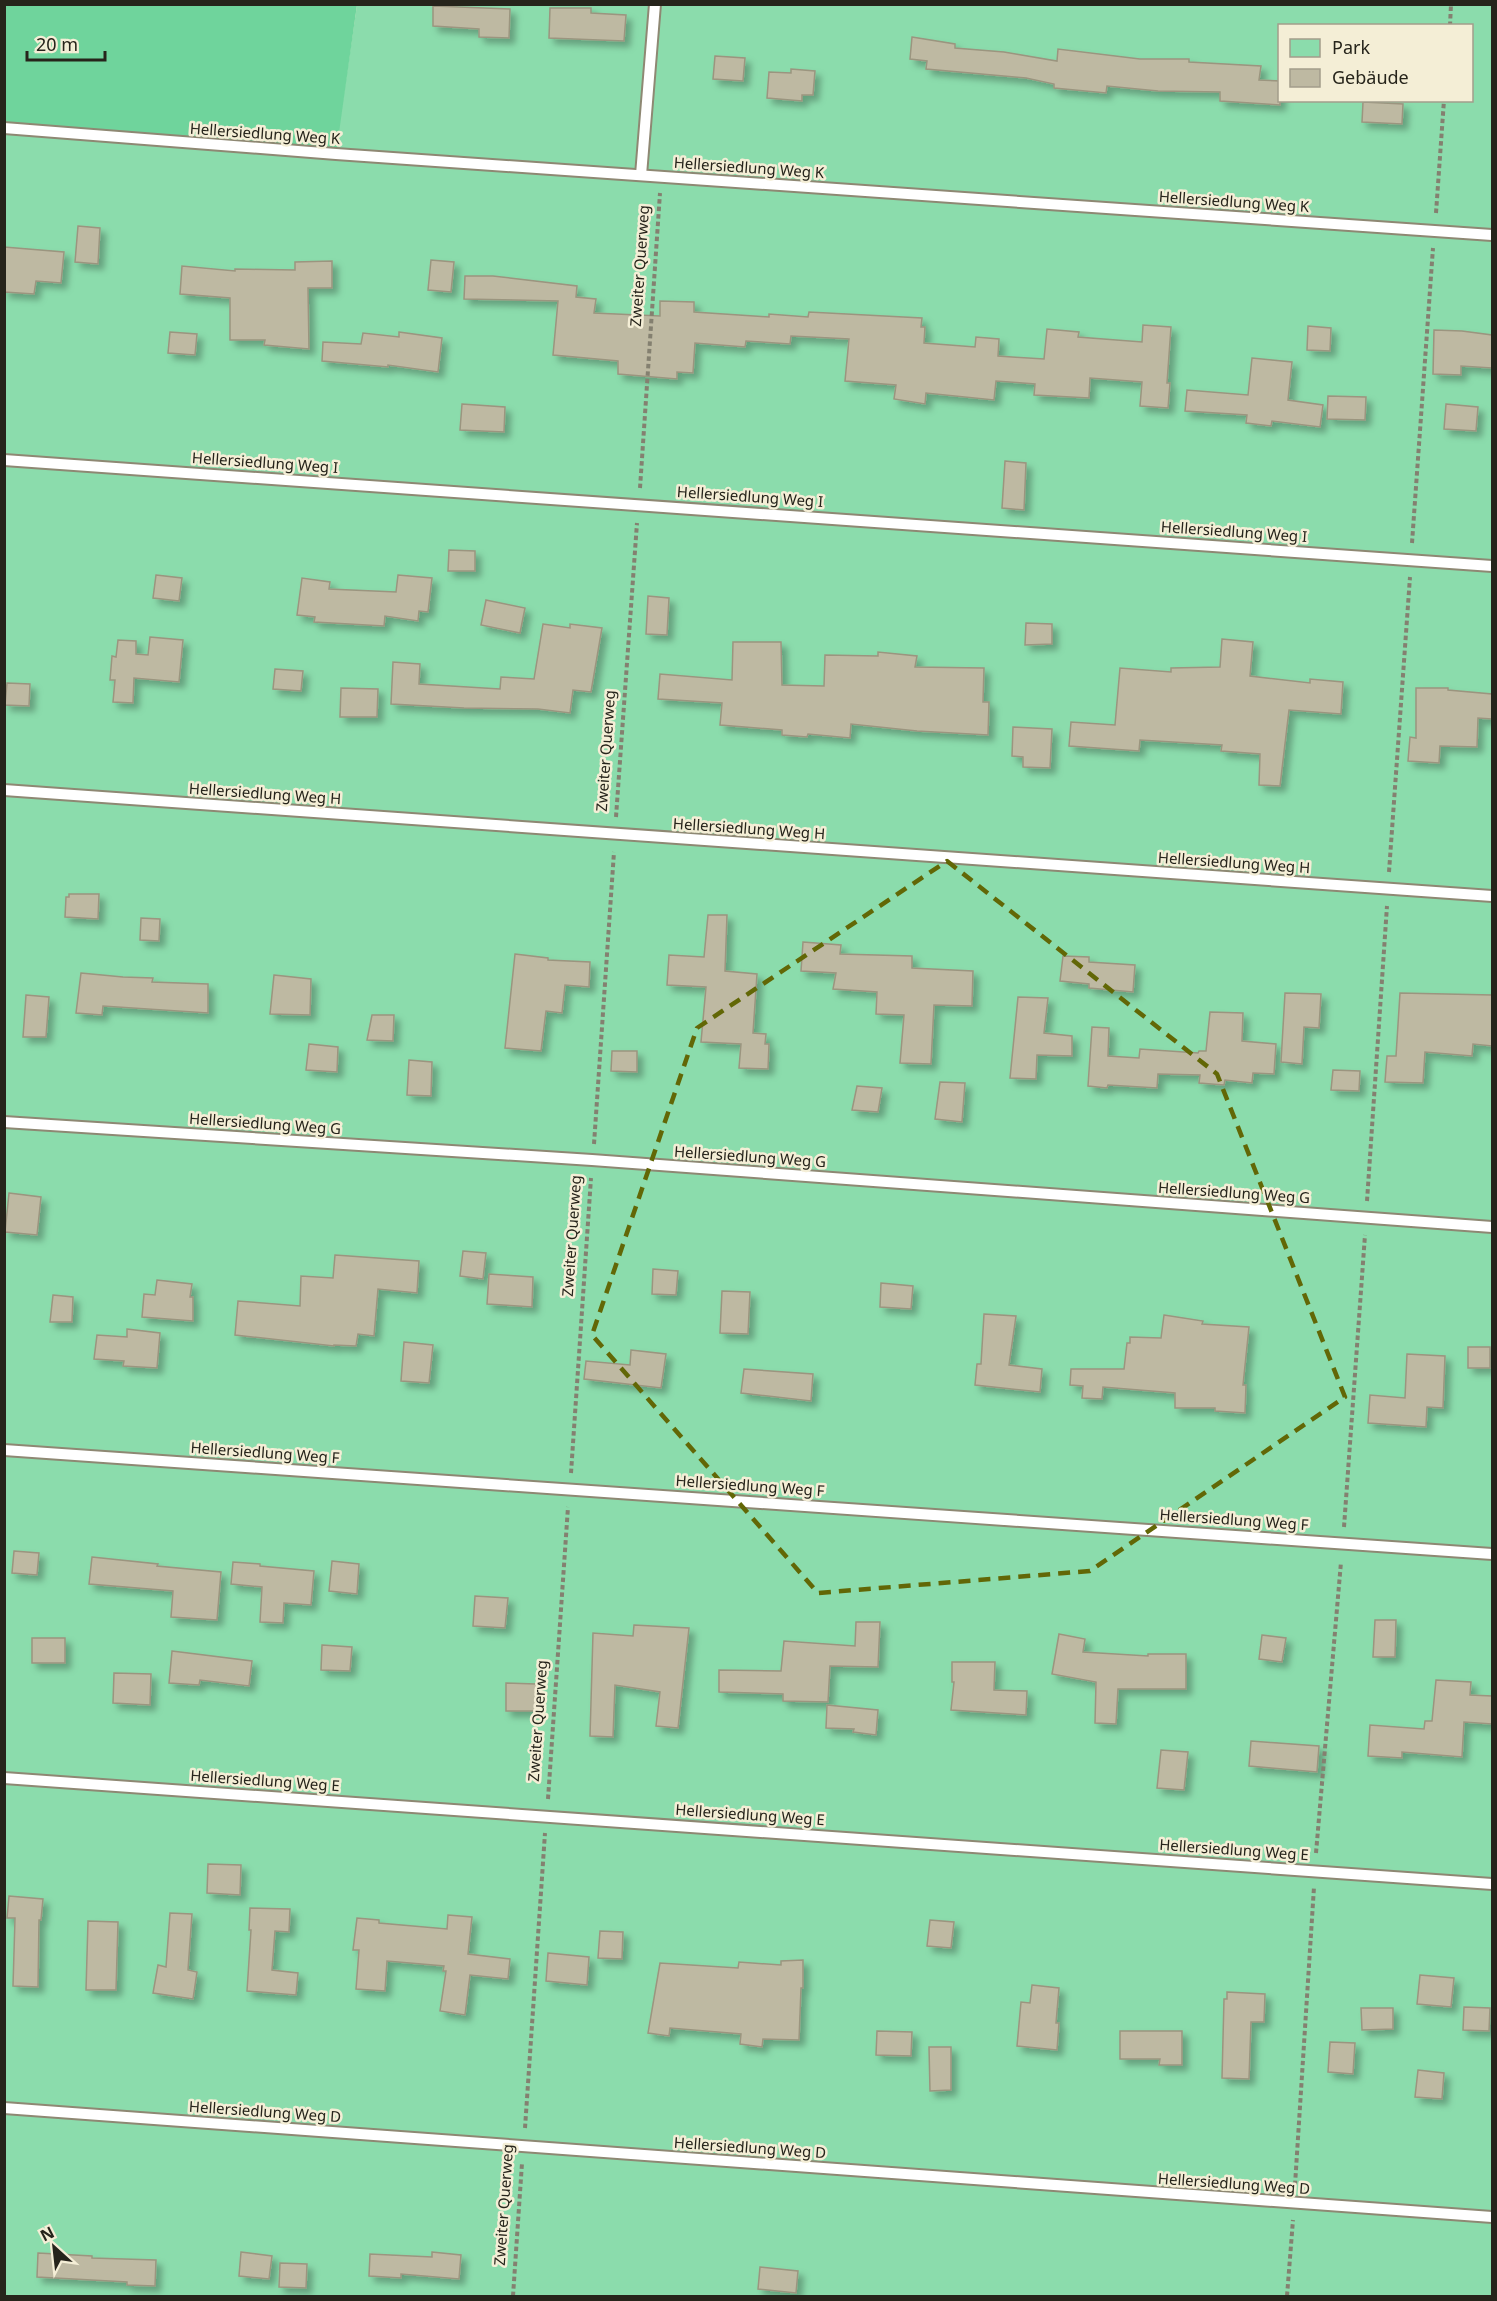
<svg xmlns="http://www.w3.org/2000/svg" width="1497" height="2301" font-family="'Noto Sans',sans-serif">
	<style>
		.green { fill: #8bdcac; fill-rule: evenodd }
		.forest { fill: #6fd49c }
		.building { fill: #beb9a2; stroke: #9b957f; stroke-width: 1.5; filter: url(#shadow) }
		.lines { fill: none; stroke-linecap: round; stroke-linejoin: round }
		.service-casing { stroke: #8e8873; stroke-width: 14 }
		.path { stroke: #848070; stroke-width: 4; stroke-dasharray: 4.5 3; stroke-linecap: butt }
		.service { stroke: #fff; stroke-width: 10 }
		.marked { fill: none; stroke: #626706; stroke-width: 4.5; stroke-dasharray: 12 8; stroke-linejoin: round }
		.labels { text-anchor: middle; stroke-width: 5; stroke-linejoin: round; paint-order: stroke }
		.street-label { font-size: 15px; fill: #26241b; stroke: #f4eed6 }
	</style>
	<defs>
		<filter id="shadow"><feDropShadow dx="5.5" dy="5.5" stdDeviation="3" flood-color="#0004"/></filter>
	</defs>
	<rect width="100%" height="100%" fill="#f4eed6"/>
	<path class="green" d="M357,5H1492V2296H5L4,128L335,154ZM1280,26H1472V100H1280Z"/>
	<path class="forest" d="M4,5H357L336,154L5,128Z"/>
	<g class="building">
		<path d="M433,6L510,9L509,38L479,37V29L433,26Z"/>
		<path d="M550,8H591V13L626,15L624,41L549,38Z"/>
		<path d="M912,37L955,44V48L1004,52L1057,61L1058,49L1140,59H1189V62L1261,66L1259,80L1280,81V105L1220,101V92L1158,91L1107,86L1106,93L1054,88V84L1026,78L926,69L927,61L910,59Z"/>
		<path d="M715,56L745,58L743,81L713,79Z"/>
		<path d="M791,69L815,71L813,95H802V101L767,98L769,72L791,73Z"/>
		<path d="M1363,102L1403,104L1402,124L1362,122Z"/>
		<path d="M78,226L100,228L98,264L75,262Z"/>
		<path d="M4,247L64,252L61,283L36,281L34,294L4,292Z"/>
		<path d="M431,260L454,262L451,292L428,290Z"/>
		<path d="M332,261V288H308L309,349L264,345L265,340H230V298L180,294L182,266L235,271V269L295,270V262Z"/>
		<path d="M465,276H493L577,286L576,297L596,299L594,313L660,316V301L694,302V312L769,317V314L808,317L809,312L922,318L921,327H925L924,343L975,347L976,337L999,339L998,356L1044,359L1047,329L1079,332L1078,337L1142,342L1143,325L1171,327L1167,383H1170L1168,408L1140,406L1142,382L1090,378L1089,398L1034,395L1035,384L996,381L994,400L926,393L925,404L894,399L896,385L845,381L849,339L791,336L790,344L746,341L745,347L695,343L693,373L677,372V379L618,374V361L553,355L558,301L464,299Z"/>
		<path d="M1308,326L1331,328L1330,351L1307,350Z"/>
		<path d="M1434,330L1462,331L1492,335V368L1461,366V375L1433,374Z"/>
		<path d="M170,332L197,334L195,355L168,353Z"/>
		<path d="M399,332L442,338L438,372L388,365V367L322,361L323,342L361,344L363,333L399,337Z"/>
		<path d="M1252,358L1292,362L1288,400L1323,405L1320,427L1272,421L1271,426L1246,423L1247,415L1185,411L1187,390L1248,395Z"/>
		<path d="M1328,396L1366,397L1365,420L1327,419Z"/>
		<path d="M462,404L505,407L504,432L460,430Z"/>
		<path d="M1446,404L1478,407L1476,431L1444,429Z"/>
		<path d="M1005,461L1026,463L1024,510L1002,508Z"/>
		<path d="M449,550L475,551V571H448Z"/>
		<path d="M156,575L182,578L179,601L153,598Z"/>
		<path d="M398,575L432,578L428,612L419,611L418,621L385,616L384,626L314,622L315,617L297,615L302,578L330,582L329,589L396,592Z"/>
		<path d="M648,596L669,598L667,635L646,634Z"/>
		<path d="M486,600L525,608L520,633L481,625Z"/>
		<path d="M1026,623L1052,624V644L1025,645Z"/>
		<path d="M543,624L570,628V624L602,628L591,692L573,690L570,713L538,709L464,708L391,704L393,662L420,664L419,684L500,689L501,677L534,679Z"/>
		<path d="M150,637L183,640L179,682L134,678L133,703L113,702L115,680H110L112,656L116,657L118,640L136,641V654L148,655Z"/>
		<path d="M1222,639L1253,642L1250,676L1310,683V679L1343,682L1341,714L1289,710L1280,786L1259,785L1260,754L1221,751L1222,745L1140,740L1139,751L1069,746L1071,722L1115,725L1120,668L1171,672V668L1220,667Z"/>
		<path d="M733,642H781L782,685L824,686L825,655L878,656V652L917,656L915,667L984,668L983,702H989L988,735L917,731L851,724L850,738L808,734L807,737L782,735V730L720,725L722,703L658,699L660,674L732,680Z"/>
		<path d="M275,669L303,671L301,691L273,689Z"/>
		<path d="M7,683L30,684L29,706L5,705Z"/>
		<path d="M341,688L378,689L377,717H340Z"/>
		<path d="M1416,688H1448V690L1492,694V719L1478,718L1477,747L1440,746L1439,763L1408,761L1410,737L1416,738Z"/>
		<path d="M1013,727L1052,729L1050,768L1023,767V757L1012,756Z"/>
		<path d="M69,894H99L98,919L65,917L66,897H69Z"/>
		<path d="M708,915H727L725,971L757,974L753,1033L766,1034L765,1044H769L768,1069L739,1068L741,1044L701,1042L706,987L667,985L669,955L704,957Z"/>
		<path d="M141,918L160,919L159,941L140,940Z"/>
		<path d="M803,942L841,945L840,954L912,956V968L973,971L972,1006L934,1005L931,1064L900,1063L904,1015L876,1014L877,992L833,989L836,973L801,971Z"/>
		<path d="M515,954L548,958V960L590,962L589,987L565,985L562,1013L546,1011L541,1051L505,1048Z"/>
		<path d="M1063,956L1089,957V962L1135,965L1133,992L1089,988V984L1060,981Z"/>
		<path d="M81,973L123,977L153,978L152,982L208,984V1013L103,1006L102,1015L76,1013Z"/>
		<path d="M274,975L311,979L310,1015L270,1014Z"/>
		<path d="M1285,993L1321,994L1319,1028L1304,1027L1302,1064L1281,1062Z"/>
		<path d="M1400,993L1492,995V1046L1473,1044L1472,1056L1425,1052L1423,1083L1385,1082L1387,1056H1396Z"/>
		<path d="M26,995L49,997L46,1037H23Z"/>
		<path d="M1018,997L1048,998L1044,1033L1072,1036V1056L1037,1055L1036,1079L1010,1078Z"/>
		<path d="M1210,1012L1243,1013L1242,1041L1276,1044L1274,1074L1253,1073L1252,1083L1225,1080L1224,1085L1199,1083L1200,1075L1158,1074L1157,1088L1108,1085L1107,1088L1088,1086L1092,1027L1109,1028L1108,1056L1139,1058L1140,1049L1198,1053L1199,1051H1206Z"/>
		<path d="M372,1015H394L393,1041L367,1040Z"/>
		<path d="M309,1044L338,1047L337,1072L306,1070Z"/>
		<path d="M612,1051H637V1072L611,1071Z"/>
		<path d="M409,1060L432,1062L431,1096L407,1095Z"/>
		<path d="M1333,1070L1360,1071L1359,1091L1331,1090Z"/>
		<path d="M940,1082L965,1083L962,1122L935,1119Z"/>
		<path d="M857,1086L882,1088L878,1112L852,1110Z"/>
		<path d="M9,1193L41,1197L37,1235L5,1232Z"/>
		<path d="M463,1251L486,1253L483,1279L460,1276Z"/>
		<path d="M335,1255L419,1261L417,1293L378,1289L374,1336L358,1334L356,1346L334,1345V1346L235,1335L238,1301L300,1306L301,1276L333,1278Z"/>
		<path d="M653,1269L678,1271L676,1295L652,1294Z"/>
		<path d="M489,1274L533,1277L532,1307L487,1304Z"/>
		<path d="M157,1280L192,1284L190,1297H193V1321L142,1317L144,1294L155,1295Z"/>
		<path d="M881,1283L913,1286L911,1309L880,1307Z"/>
		<path d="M722,1291L750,1292L748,1334L720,1333Z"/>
		<path d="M53,1295L73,1297L72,1322H50Z"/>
		<path d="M984,1314L1016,1316L1009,1365L1042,1369L1040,1392L975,1385L977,1364H981Z"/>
		<path d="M1164,1315L1203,1321L1202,1324L1249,1327L1243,1385H1246L1245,1413L1215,1411V1408H1175V1393L1103,1387L1102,1399L1082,1398L1083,1386L1070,1385L1071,1369H1124L1127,1343H1130V1337L1161,1338Z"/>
		<path d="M127,1329L160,1333L157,1368L123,1366L124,1361L94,1359L97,1335L127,1337Z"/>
		<path d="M404,1342L433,1345L429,1383L401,1381Z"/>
		<rect x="1468" y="1347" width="22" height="21"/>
		<path d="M631,1350L666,1354L661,1388L584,1379L586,1361L630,1365Z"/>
		<path d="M1407,1354L1445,1356L1443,1408L1427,1407L1426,1427L1368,1423L1370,1395L1405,1398Z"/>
		<path d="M744,1369L813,1374L811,1401L741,1393Z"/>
		<path d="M14,1551L39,1553L37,1575L12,1573Z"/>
		<path d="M92,1557L158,1564L157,1566L221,1572L217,1620L171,1617L173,1591L89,1584Z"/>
		<path d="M332,1561L359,1564L357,1594L329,1591Z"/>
		<path d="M233,1562L260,1564V1566L314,1571L311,1605L284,1603L283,1623L260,1622L262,1587L231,1584Z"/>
		<path d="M475,1596L508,1598L505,1628L473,1626Z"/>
		<path d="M1375,1620H1396L1395,1657H1373Z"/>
		<path d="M856,1622H880L878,1667L830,1666L828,1702L783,1701V1694L719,1692V1670L781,1671L784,1641L855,1646Z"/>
		<path d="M634,1625L689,1628L678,1728L656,1726L660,1692L615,1685L613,1737L590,1736L593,1633L633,1636Z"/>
		<path d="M1059,1634L1085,1639L1083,1652L1148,1656V1654H1186V1689H1118L1116,1724L1095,1723L1096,1682L1052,1674Z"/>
		<path d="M1262,1635L1286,1638L1282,1662L1259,1659Z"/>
		<rect x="32" y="1638" width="33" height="25"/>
		<path d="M322,1645L352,1647L350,1671L321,1670Z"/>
		<path d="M172,1651L252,1661L249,1686L200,1680L199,1685L169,1683Z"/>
		<path d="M952,1662H995L994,1690L1027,1691L1026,1715L951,1710L954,1682H952Z"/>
		<path d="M114,1673L151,1674L150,1705L113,1703Z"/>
		<path d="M1436,1680L1471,1682L1470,1695L1492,1696V1724L1464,1722L1462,1757L1402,1752V1758L1368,1756L1370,1725L1424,1729L1425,1721H1432Z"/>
		<path d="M506,1683L536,1684L535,1711H506Z"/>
		<path d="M827,1705L878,1710L876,1735L853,1732L854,1729L826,1728Z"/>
		<path d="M1251,1741L1319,1746L1317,1772L1249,1766Z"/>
		<path d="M1161,1750L1188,1752L1184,1790L1157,1788Z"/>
		<path d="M208,1864L241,1865L240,1895L207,1893Z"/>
		<path d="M9,1896L43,1899L41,1920H39L38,1987L13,1986L15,1918H7Z"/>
		<path d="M250,1908L290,1909L289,1932L275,1931L272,1970L298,1973L296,1995L247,1991L251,1930H249Z"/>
		<path d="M170,1913L192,1914L188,1970L197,1972L193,1999L153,1993L158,1965L166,1967Z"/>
		<path d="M448,1915L472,1917L468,1954L510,1959L508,1979L470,1975L465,2015L440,2011L446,1971H443L444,1966L387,1961L385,1991L356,1989L359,1950H353L357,1918L379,1920V1923L447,1929Z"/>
		<path d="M930,1920L954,1922L951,1948L927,1946Z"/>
		<path d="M88,1921L118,1922L116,1990H86Z"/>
		<path d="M600,1931L623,1932L622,1959L598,1958Z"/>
		<path d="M548,1953L589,1957L587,1985L546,1981Z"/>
		<path d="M803,1960V1988H801L799,2040L763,2039L762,2047L740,2044L741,2034L670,2028L669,2036L648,2033L660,1963L738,1968L739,1962L781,1965V1961Z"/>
		<path d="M1420,1975L1454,1978L1451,2007L1417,2004Z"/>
		<path d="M1032,1985L1059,1988L1056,2023H1059L1057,2050L1017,2046L1021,2002L1030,2003Z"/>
		<path d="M1227,1992L1265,1994L1264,2022H1251L1249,2079L1222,2078L1224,1999H1227Z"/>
		<path d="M1464,2007L1490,2008L1489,2031L1463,2030Z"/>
		<path d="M1361,2008H1393V2029L1362,2030Z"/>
		<path d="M877,2031L912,2032L911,2056L876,2055Z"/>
		<path d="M1120,2031H1182V2065H1159L1160,2059H1120Z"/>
		<path d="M1330,2042L1355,2043L1353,2074L1328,2072Z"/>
		<path d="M929,2047H951V2090L930,2091Z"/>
		<path d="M1418,2070L1444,2073L1442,2099L1415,2097Z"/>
		<path d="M241,2252L272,2256L269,2279L239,2276Z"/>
		<path d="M432,2252L461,2255L459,2279L401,2274V2278L369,2276L370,2254L432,2257Z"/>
		<path d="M38,2253L92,2256V2258L156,2260L155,2286L127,2285V2282L37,2277Z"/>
		<path d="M280,2263L307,2264L306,2288L279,2287Z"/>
		<path d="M760,2267L798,2271L796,2293L758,2289Z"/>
	</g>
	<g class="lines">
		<g class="service-casing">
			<g id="service">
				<path d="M4,128L336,154L1492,235"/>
				<path d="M641,175L655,4"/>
				<path d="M4,460L1492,566"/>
				<path d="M4,790L1492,896"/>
				<path d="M4,1122L592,1160L1492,1227"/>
				<path d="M4,1450L1492,1554"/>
				<path d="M4,1778L1492,1884"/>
				<path d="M4,2108L1492,2217"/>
			</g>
		</g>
		<g class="path">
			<path d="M1450,26L1451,4"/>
			<path d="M1436,213L1444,100"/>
			<path d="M640,488L660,193"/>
			<path d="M1412,543L1433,248"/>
			<path d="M616,817L637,523"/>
			<path d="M1389,872L1410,577"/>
			<path d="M594,1144L614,852"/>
			<path d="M1367,1201L1387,906"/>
			<path d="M571,1473L591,1178"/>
			<path d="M1344,1527L1365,1235"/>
			<path d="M548,1799L568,1507"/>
			<path d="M1316,1853L1341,1562"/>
			<path d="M525,2128L545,1833"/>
			<path d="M1295,2185L1314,1887"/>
			<path d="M513,2296L522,2163"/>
			<path d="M1287,2296L1293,2220"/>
		</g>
		<use href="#service" class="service"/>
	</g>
	<path class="marked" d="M947,861L1217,1074L1345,1397L1090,1571L818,1593L592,1335L697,1028Z"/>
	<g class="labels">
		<g class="street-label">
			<text transform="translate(265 134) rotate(4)" y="5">Hellersiedlung Weg K</text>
			<text transform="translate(749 168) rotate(4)" y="5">Hellersiedlung Weg K</text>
			<text transform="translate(1234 202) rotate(4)" y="5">Hellersiedlung Weg K</text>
			<text transform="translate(640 266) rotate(-86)" y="5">Zweiter Querweg</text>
			<text transform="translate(265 463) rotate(4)" y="5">Hellersiedlung Weg I</text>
			<text transform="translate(750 497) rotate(4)" y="5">Hellersiedlung Weg I</text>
			<text transform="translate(1234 532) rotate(4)" y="5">Hellersiedlung Weg I</text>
			<text transform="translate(606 751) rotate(-86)" y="5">Zweiter Querweg</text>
			<text transform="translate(265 794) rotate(4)" y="5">Hellersiedlung Weg H</text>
			<text transform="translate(749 829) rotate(4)" y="5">Hellersiedlung Weg H</text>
			<text transform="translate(1234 863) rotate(4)" y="5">Hellersiedlung Weg H</text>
			<text transform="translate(265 1124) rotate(4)" y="5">Hellersiedlung Weg G</text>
			<text transform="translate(750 1157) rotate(4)" y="5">Hellersiedlung Weg G</text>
			<text transform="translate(1234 1193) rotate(4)" y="5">Hellersiedlung Weg G</text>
			<text transform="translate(572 1236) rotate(-86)" y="5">Zweiter Querweg</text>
			<text transform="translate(265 1453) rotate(4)" y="5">Hellersiedlung Weg F</text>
			<text transform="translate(750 1486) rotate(4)" y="5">Hellersiedlung Weg F</text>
			<text transform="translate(1234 1520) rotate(4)" y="5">Hellersiedlung Weg F</text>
			<text transform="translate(538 1721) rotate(-86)" y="5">Zweiter Querweg</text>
			<text transform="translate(265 1781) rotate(4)" y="5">Hellersiedlung Weg E</text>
			<text transform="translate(750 1815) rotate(4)" y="5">Hellersiedlung Weg E</text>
			<text transform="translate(1234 1850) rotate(4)" y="5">Hellersiedlung Weg E</text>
			<text transform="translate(265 2112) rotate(4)" y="5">Hellersiedlung Weg D</text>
			<text transform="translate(750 2148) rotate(4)" y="5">Hellersiedlung Weg D</text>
			<text transform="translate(1234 2184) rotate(4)" y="5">Hellersiedlung Weg D</text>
			<text transform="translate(504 2205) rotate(-86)" y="5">Zweiter Querweg</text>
		</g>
	</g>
	<rect width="1497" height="2301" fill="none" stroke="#26241b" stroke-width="12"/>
	<rect x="1278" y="24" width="195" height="78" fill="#f4eed6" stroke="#a29d8b" stroke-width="1.5"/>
	<rect x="1290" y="39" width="30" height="18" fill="#8bdcac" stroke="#a29d8b" stroke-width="1.5"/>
	<text x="1332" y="54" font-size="18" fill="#26241b">Park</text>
	<rect x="1290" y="69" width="30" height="18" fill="#beb9a2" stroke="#a29d8b" stroke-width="1.5"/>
	<text x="1332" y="84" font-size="18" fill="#26241b">Gebäude</text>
	<g transform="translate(54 2247) rotate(333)" stroke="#f4eed6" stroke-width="4.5" paint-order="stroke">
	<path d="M0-4.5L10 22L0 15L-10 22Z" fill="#26241b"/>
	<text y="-9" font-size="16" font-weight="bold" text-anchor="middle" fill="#26241b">N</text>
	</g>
	<path d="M27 51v9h78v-9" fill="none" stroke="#26241b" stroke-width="3"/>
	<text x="36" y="51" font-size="18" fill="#26241b" stroke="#f4eed6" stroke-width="4.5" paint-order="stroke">20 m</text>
</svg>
